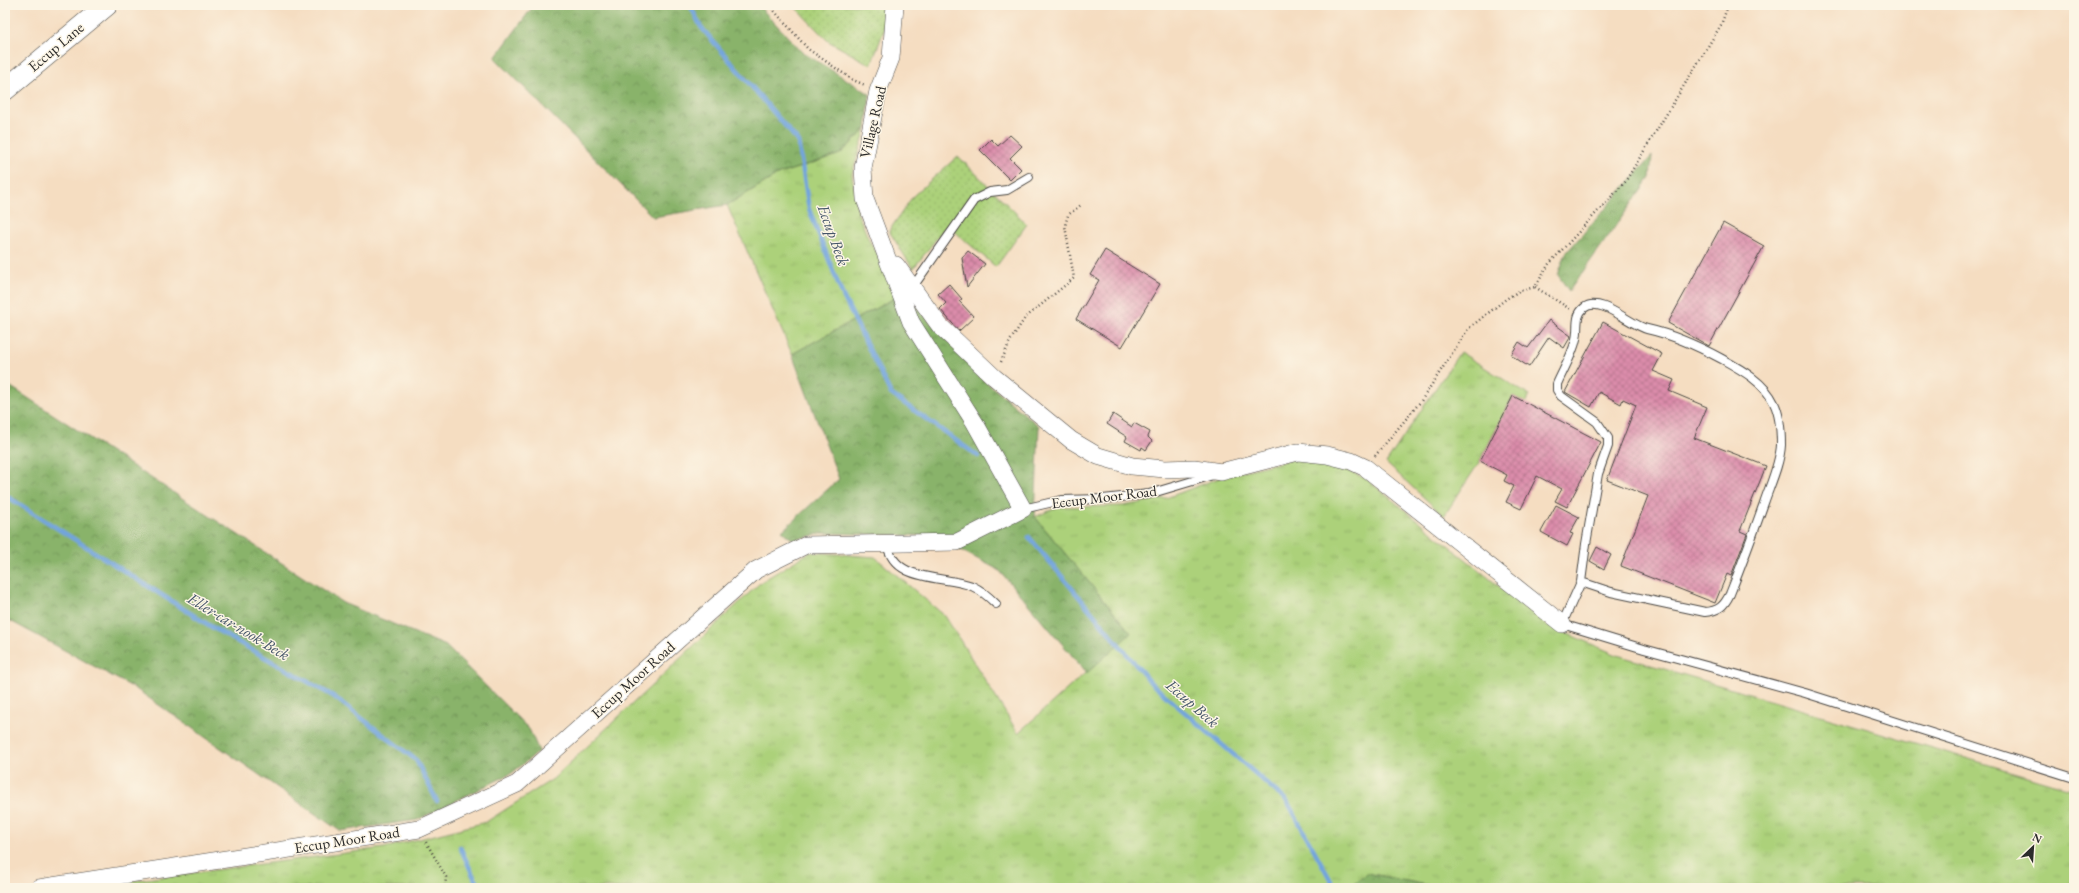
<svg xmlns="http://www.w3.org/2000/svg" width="2079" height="893" font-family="'EB Garamond',serif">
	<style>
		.grass { fill: url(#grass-tufts); stroke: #6c7e52 }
		.forest { fill: url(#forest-crowns); stroke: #5a6f4a }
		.garden { fill: url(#garden-dots); stroke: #6c7e52 }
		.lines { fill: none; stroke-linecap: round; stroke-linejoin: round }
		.stream { stroke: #72a4dd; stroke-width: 4.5 }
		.building { fill: url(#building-cross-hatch) }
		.service-casing { stroke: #494642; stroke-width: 10 }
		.minor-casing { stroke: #494642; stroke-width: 18 }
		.tertiary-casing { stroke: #494642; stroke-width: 22 }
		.path { stroke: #494642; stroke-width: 2.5; stroke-dasharray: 1 3; stroke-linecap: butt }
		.service { stroke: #fff; stroke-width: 8 }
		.minor { stroke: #fff; stroke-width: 17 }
		.tertiary { stroke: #fff; stroke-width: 21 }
		.labels { text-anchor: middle; stroke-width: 3; stroke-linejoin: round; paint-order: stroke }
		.street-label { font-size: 15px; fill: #2b2b2b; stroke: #fcf5e5 }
		.water-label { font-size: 16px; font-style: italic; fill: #445569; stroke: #fcf5e5 }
	</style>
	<defs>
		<pattern id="grass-tufts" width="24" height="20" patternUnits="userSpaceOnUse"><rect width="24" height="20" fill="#acd17a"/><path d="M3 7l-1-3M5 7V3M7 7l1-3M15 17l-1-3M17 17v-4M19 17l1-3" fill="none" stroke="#94b46a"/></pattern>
		<pattern id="forest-crowns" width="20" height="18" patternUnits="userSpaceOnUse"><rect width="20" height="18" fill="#89b36a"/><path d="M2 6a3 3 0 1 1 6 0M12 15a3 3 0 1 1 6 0" fill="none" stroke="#709257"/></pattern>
		<pattern id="garden-dots" width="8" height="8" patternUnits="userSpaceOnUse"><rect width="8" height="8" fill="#acd17a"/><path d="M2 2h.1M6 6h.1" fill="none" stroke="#94b46a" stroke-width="1.8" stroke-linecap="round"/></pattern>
		<pattern id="building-cross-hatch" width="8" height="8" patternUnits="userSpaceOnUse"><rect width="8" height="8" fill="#db8caa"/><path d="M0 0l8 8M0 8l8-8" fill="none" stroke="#b2738b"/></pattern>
	</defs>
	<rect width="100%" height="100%" fill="#fcf5e5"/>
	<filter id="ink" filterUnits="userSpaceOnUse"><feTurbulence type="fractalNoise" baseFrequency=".025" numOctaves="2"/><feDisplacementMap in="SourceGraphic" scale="8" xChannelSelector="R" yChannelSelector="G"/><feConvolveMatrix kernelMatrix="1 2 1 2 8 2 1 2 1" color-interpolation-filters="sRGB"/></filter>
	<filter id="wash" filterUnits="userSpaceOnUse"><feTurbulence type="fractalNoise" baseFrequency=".012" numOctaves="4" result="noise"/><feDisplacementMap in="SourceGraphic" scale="16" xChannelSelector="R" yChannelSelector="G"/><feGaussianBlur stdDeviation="0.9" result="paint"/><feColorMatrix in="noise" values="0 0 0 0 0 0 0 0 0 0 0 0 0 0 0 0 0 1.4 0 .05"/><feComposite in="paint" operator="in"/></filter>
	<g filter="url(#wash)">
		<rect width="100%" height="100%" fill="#f5ddc1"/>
		<g class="grass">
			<path d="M866,129L852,174L858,214L870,242L904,293L792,354L727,205L779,174L840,154Z"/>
			<path d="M1460,352L1530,396L1525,403L1513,396L1480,461L1444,516L1386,463Z"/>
			<path d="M1298,458L1329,463L1365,478L1547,625L1617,655L2074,790V888H1441L1367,873L1348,888H77L384,848L486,822L553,779L761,582L810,552L875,557L945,616L1018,733L1130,633L1035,517L1058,507L1123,506L1166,498L1227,475Z"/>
		</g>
		<g class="forest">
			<path d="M534,5H758L802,52L870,94L866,129L840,154L779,174L727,205L653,217L495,58Z"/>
			<path d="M1652,156L1650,178L1569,291L1558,275L1566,253Z"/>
			<path d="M904,293L980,377L1039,426L1035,517L1131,633L1087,673L999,570L933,536L824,533L793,540L782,531L839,479L792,354Z"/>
			<path d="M5,383L343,603L446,646L529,729L539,751L512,773L417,820L340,831L136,689L5,618Z"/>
			<path d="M1367,873L1441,888H1348Z"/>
		</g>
		<g class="garden">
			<path d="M793,5H884V30L871,65L828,41Z"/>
			<path d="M958,156L1027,224L996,267L947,225L913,269L889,231L913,196Z"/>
		</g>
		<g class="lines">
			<g class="stream">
				<path d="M690,5L701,27L798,141L809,209L843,296L891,394L978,456"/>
				<path d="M5,495L215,629L333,696L416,760L437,801"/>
				<path d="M1029,537L1151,683L1287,801L1335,888"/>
				<path d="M460,847L479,888"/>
			</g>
		</g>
		<g id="blocks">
			<g class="building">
				<path d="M1010,135L1022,146L1010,158L1021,169L1010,180L980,150L991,139L998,146Z"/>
				<path d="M1723,223L1764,246L1709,346L1668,323Z"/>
				<path d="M1105,250L1160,284L1122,347L1076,319L1099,280L1090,275Z"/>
				<path d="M968,251L985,264L967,287L962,258Z"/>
				<path d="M949,284L962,299L959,301L974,317L959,331L940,309L946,303L938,294Z"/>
				<path d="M1549,320L1571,336L1564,348L1549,337L1529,367L1511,355L1519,342L1528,348Z"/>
				<path d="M1603,322L1662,354L1653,371L1674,380L1669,391L1707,407L1694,438L1766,466L1740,531L1747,534L1731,576L1727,574L1715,603L1621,566L1648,496L1607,480L1636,405L1623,399L1621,404L1599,392L1591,407L1565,392Z"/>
				<path d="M1513,396L1601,442L1567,507L1555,501L1562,489L1537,476L1521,509L1506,502L1514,486L1504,481L1507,475L1480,461Z"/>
				<path d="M1113,414L1132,427L1134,423L1150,432L1148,437L1152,441L1146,450L1142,447L1141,450L1125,441L1127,437L1107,424Z"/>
				<path d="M1556,505L1579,517L1570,533L1573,534L1567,546L1541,532Z"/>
				<path d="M1597,547L1611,555L1604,569L1590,561Z"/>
			</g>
		</g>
	</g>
	<g filter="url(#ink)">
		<use href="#blocks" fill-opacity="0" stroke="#494642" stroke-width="1"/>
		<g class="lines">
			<g class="service-casing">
				<g id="service">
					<path d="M912,288L974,200L990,192L1007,190L1029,177"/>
					<path d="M1023,509L1062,500L1103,499L1149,494L1213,475"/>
					<path d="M887,543C893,583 943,575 972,586C981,590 989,597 996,604"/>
					<path d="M1581,582L1611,592L1705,612C1719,611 1724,606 1730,594C1742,564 1753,534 1764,503C1770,485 1780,464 1781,445C1781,433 1780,415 1774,403C1764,382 1742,370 1722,359C1698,346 1674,335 1647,329C1630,325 1600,295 1584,308C1574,316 1579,329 1576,339C1573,354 1563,370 1557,384V390L1561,396L1597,422L1608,438V446L1598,474L1586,544L1581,582L1562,624L1644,649L1805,693L2074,778"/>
				</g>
			</g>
			<g class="minor-casing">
				<g id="minor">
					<path d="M896,265L940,326L994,377L1071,440L1098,456L1132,466L1165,469L1194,468L1221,472L1298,452L1327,455L1351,461L1366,468L1562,624"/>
					<path d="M39,888L419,829L517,784L756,570L806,545L957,542L1023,509L975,423L911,322L865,199L863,168L878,91L891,58L895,5"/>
				</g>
			</g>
			<g class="tertiary-casing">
				<path id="tertiary" d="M5,90L107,5"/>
			</g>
			<g class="path">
				<path d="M769,5L808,49L853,80L865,85"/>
				<path d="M1535,287L1570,309"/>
				<path d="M1001,362L1010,341L1025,318L1074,278L1065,226L1068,215L1081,205"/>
				<path d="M1375,456L1421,401L1468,329L1506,299L1519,291L1535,287L1549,264L1625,182L1721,25L1728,5"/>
				<path d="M426,842L446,877L445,888"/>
			</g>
			<use href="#service" class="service"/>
			<use href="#minor" class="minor"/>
			<use href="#tertiary" class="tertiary"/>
		</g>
	</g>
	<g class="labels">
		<g class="street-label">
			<text transform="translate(56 47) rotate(-40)" y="5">Eccup Lane</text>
			<text transform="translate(873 122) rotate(-77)" y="5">Village Road</text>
			<text transform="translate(1104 497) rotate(-7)" y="5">Eccup Moor Road</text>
			<text transform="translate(633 680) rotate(-42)" y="5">Eccup Moor Road</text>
			<text transform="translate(347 840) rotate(-9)" y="5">Eccup Moor Road</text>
		</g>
		<g class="water-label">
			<text transform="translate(834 235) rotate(70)" y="6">Eccup Beck</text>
			<text transform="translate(239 626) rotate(31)" y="6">Eller-car-nook-Beck</text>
			<text transform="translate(1193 703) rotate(41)" y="6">Eccup Beck</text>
		</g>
	</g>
	<rect width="2079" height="893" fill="none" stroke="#fcf5e5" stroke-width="20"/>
	<g transform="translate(2033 847) rotate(25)" stroke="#fcf5e5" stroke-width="3" paint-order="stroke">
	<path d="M0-3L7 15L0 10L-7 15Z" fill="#2b2b2b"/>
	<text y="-6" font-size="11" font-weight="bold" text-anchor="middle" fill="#2b2b2b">N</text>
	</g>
</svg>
